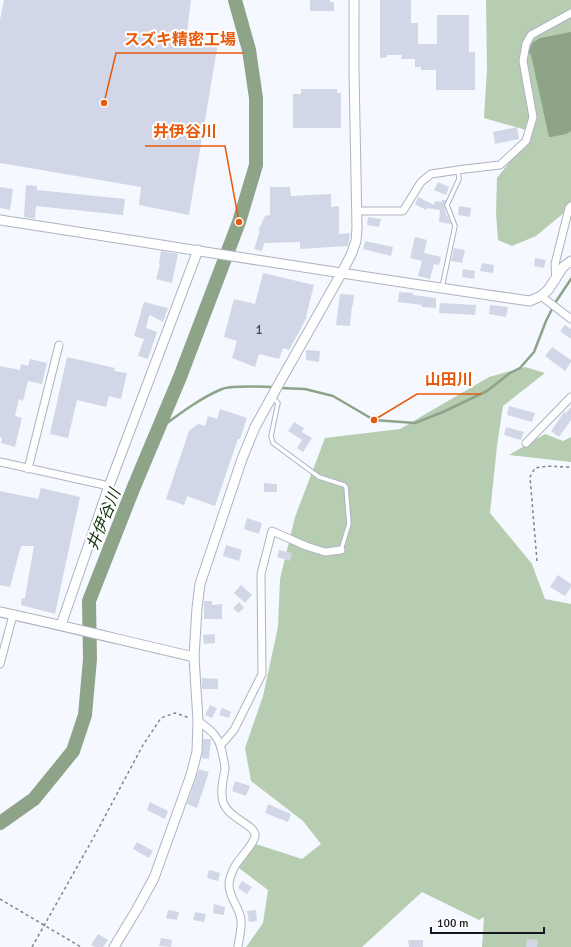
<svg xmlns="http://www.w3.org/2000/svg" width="571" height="947" font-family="Signika,'Noto Sans JP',sans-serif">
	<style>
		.forest { fill: #b6cdb2 }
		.water { fill: #8da489 }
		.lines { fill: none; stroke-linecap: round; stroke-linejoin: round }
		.stream { stroke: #8da489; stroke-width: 2.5 }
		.river { stroke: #8da489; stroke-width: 14 }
		.building { fill: #d1d7e7 }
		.service-casing { stroke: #adb3c2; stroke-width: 5.5 }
		.minor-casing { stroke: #adb3c2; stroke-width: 9 }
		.tertiary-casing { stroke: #adb3c2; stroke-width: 11 }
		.path { stroke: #818389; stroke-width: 1.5; stroke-dasharray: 3 3; stroke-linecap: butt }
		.service { stroke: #fff; stroke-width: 3.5 }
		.minor { stroke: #fff; stroke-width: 7 }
		.tertiary { stroke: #fff; stroke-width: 9 }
		.labels { text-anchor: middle; stroke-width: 4; stroke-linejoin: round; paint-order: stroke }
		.number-label { font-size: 13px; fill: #454850 }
		.water-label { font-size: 16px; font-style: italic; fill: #14340d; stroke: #fff }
		.leader { fill: none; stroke: #e8590c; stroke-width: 1.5 }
		.callout-dot { fill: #e8590c; stroke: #fff; stroke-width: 1.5 }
		.callout-label { font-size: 16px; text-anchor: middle; font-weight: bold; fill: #e8590c; stroke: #fff; stroke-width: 4; stroke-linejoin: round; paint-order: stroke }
	</style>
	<rect width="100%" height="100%" fill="#f5f8fe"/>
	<g class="forest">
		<path d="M486,0H571V211L565,212L536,236L512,246L498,240L496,213L497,178L533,132L484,118L487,70Z"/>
		<path d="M525,367L545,373L503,406L497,446L490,513L532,564L545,599L571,604V947H482L484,917L479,920L422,892L362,947H246L263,923L268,890L239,868L256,844L302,859L321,844L303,821L251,781L245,748L263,696L278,627L280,579L295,517L325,438L400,429L489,377Z"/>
		<path d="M545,434L563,441L571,437V462L509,455Z"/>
	</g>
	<path class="water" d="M571,32V131L566,134L551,137H549L531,55L528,52L533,42L540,38Z"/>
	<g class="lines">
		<g class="stream">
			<path d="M280,388L305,389L333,396L374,420L415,423L443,412L487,391L510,373L520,368L534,352L546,321L555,303L571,279"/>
			<path d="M159,429C178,415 200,398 222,389C233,385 262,387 275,387"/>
		</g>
		<path class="river" d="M0,823L34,799L73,751L85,715L90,659L89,601L133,489L180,377L239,222L256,165V98L249,50L235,0"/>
	</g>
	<g class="building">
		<path d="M4,0H191L186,41L218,43L189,215L139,205L141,187L0,163V20Z"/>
		<path d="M310,0H330V2H334V11H310Z"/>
		<path d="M380,0H411V23H418V44H437V15H469V52H475V90H436V70H421V67H415V59H401L402,55H387V57L380,58Z"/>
		<path d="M301,89H337V93H341V128H293V94H301Z"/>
		<path d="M517,127L519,139L495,144L493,132Z"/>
		<path d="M438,182L449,187L446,195L434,190Z"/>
		<path d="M26,185L37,186V190L125,199L123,215L36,206L35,219L24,217Z"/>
		<path d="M0,187L13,189L10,210L0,208Z"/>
		<path d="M270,187H290L291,196L331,194V207L339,206V234L350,233L348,246L300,249V242L264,243L262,251L254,249L260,231H258L265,216L270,215Z"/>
		<path d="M418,197L434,205L435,201L442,202V200H446L444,205L446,214L447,215L451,224L439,222L440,210L427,208L426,210L415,204Z"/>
		<path d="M459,206L471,208L470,217L458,215Z"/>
		<path d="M368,217L381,219L379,227L367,225Z"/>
		<path d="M415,237L427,240L424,253L441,257L439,265L434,264L430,279L418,276L422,261L410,258Z"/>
		<path d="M365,241L393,247L391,256L363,249Z"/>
		<path d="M454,248L465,250L462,263L451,261Z"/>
		<path d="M161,251L178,254L172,283L156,279L160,264L159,263Z"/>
		<path d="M535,258L546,260L544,268L534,266Z"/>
		<path d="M482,263L494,265L493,273L480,271Z"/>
		<path d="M463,269L475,271L474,279L462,277Z"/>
		<path d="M263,273L314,285L306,317H307L289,350L283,348L279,359L259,354L255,367L232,358L237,341L224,337L234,299L255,304Z"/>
		<path d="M399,292L413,293V295L436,298V308L422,307V305L398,302Z"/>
		<path d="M340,294L354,295L353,305H352L350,326L336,325Z"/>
		<path d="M144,302L168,308L163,322L150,315L149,316L146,328L157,332L148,359L138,356L144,339L134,336Z"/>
		<path d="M440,303L476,305L475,315L439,313Z"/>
		<path d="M490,305L508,307L506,317L489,314Z"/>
		<path d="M565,325L571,329V339L560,331Z"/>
		<path d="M552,347L571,360V362L565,371L545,356Z"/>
		<path d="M306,350L320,351L319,362L306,360Z"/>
		<path d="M67,357L115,368L114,371L127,373L121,399L109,396L106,407L77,400L68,438L50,434Z"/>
		<path d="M30,359L47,363L42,384L28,381L23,401L19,399L15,416L22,418L15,447L1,443L2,438L0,437V366L20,370L21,364L28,366Z"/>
		<path d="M509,406L535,413L532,422L507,415Z"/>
		<path d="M571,407V420L559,437L551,431L564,412L566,413Z"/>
		<path d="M220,409L247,418L240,439H238L215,506L187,496L184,505L166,499L189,431L198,424L205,426L208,416L217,419Z"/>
		<path d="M294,422L304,428L302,432L312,438L303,452L297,448L302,440L288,431Z"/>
		<path d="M506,427L524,432L521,440L504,435Z"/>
		<path d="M264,483L277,484V492H264Z"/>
		<path d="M41,488L80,497L55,614L21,605L22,598H25L34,546H21L10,587L0,585V491L38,499Z"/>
		<path d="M247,518L262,523L259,534L244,529Z"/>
		<path d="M226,545L242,550L239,561L223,556Z"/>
		<path d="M279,550L292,553L290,561L277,557Z"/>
		<path d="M558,575L571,584V587L565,596L550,587Z"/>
		<path d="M241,585L252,595L245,603L234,593Z"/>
		<path d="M204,601H212V605L222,604V619H204Z"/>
		<path d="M239,602L244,608L238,613L233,608Z"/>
		<path d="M215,634V643L204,644L203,635Z"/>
		<path d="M202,678L218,679V689H202Z"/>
		<path d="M210,705L217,708L212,718L205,715Z"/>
		<path d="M222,708L231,712L229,718L219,715Z"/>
		<path d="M203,739H211L209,759L202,758Z"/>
		<path d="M199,769L209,772L197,808L187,804Z"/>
		<path d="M235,781L250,786L246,796L232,791Z"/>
		<path d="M150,802L168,811L165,819L147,810Z"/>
		<path d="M268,804L291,814L288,822L265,813Z"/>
		<path d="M137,842L153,851L149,858L133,849Z"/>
		<path d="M209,870L220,873L218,881L207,878Z"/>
		<path d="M242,881L252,887L247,894L238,888Z"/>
		<path d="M214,904L225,907L224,915L213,913Z"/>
		<path d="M168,910L179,912L177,920L166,918Z"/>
		<path d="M256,910L257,921L249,922L247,911Z"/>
		<path d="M195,912L206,914L204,922L193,920Z"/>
		<path d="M98,934L108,940L103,947H95L91,945Z"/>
		<path d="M161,938L172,940L171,947L159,946Z"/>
		<path d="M527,939L538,940L537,947H526Z"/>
		<path d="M408,940H423V947H409Z"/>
	</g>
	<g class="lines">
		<g class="service-casing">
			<g id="service">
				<path d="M442,287L455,226L447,205L459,179L458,170"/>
				<path d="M272,397L278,403L271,436L273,443L319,477L344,485L346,487L349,524L341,550"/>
			</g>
		</g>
		<g class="minor-casing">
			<g id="minor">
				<path d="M357,211H403L421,182L431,174L465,169L500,165L526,141L533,117L523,61L526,44L531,35L571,13"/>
				<path d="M556,280L555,264L569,208L571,206"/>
				<path d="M541,296L571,319"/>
				<path d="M526,443L571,397"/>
				<path d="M0,462L109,486"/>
				<path d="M28,469L59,345"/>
				<path d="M0,664L13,615"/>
				<path d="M198,721C214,732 220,738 223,757C224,761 225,765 225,769C223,780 220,791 223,802C228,818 253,824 255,834C256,843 238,859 234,868C232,872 229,880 229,885C229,898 240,908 241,920C242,928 239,938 238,947"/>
				<path d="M221,745L234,730L262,674L261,574L272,531L306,546L325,552L341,550"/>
			</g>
		</g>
		<g class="tertiary-casing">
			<g id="tertiary">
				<path d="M0,220C177,247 353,276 530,301L541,296L548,290L563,267L571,261"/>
				<path d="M0,612C65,626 129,642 194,657"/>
				<path d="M61,625L109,486L198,250"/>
				<path d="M114,947L137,909L154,878L191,775L197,752L198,721L194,657L197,608L200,584L242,459L255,427L281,380L341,274L351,255L356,241L357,228L354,71V0"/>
			</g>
		</g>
		<g class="path">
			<path d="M537,561L530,477L535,468C548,465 558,467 571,467"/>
			<path d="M0,899L81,947"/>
			<path d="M32,947L95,835L143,745L161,718L175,713L190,718"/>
		</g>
		<use href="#service" class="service"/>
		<use href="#minor" class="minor"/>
		<use href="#tertiary" class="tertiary"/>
	</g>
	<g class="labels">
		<g class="number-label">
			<text x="259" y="334">1</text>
		</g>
		<g class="water-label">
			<text transform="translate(103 519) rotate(-68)" y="6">井伊谷川</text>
		</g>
	</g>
	<path class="leader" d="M104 103L116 53H244M239 222L225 146H145M374 420L417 394H481"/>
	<g class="callout-dot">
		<circle cx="104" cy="103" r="4"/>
		<circle cx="239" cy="222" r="4"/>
		<circle cx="374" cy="420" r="4"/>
	</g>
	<g class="callout-label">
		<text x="180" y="45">スズキ精密工場</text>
		<text x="185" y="137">井伊谷川</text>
		<text x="449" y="385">山田川</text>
	</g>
	<path d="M431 927v6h113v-6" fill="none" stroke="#16181e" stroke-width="2"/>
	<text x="437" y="927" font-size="12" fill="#16181e" stroke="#ffffff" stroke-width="3" paint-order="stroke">100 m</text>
</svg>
